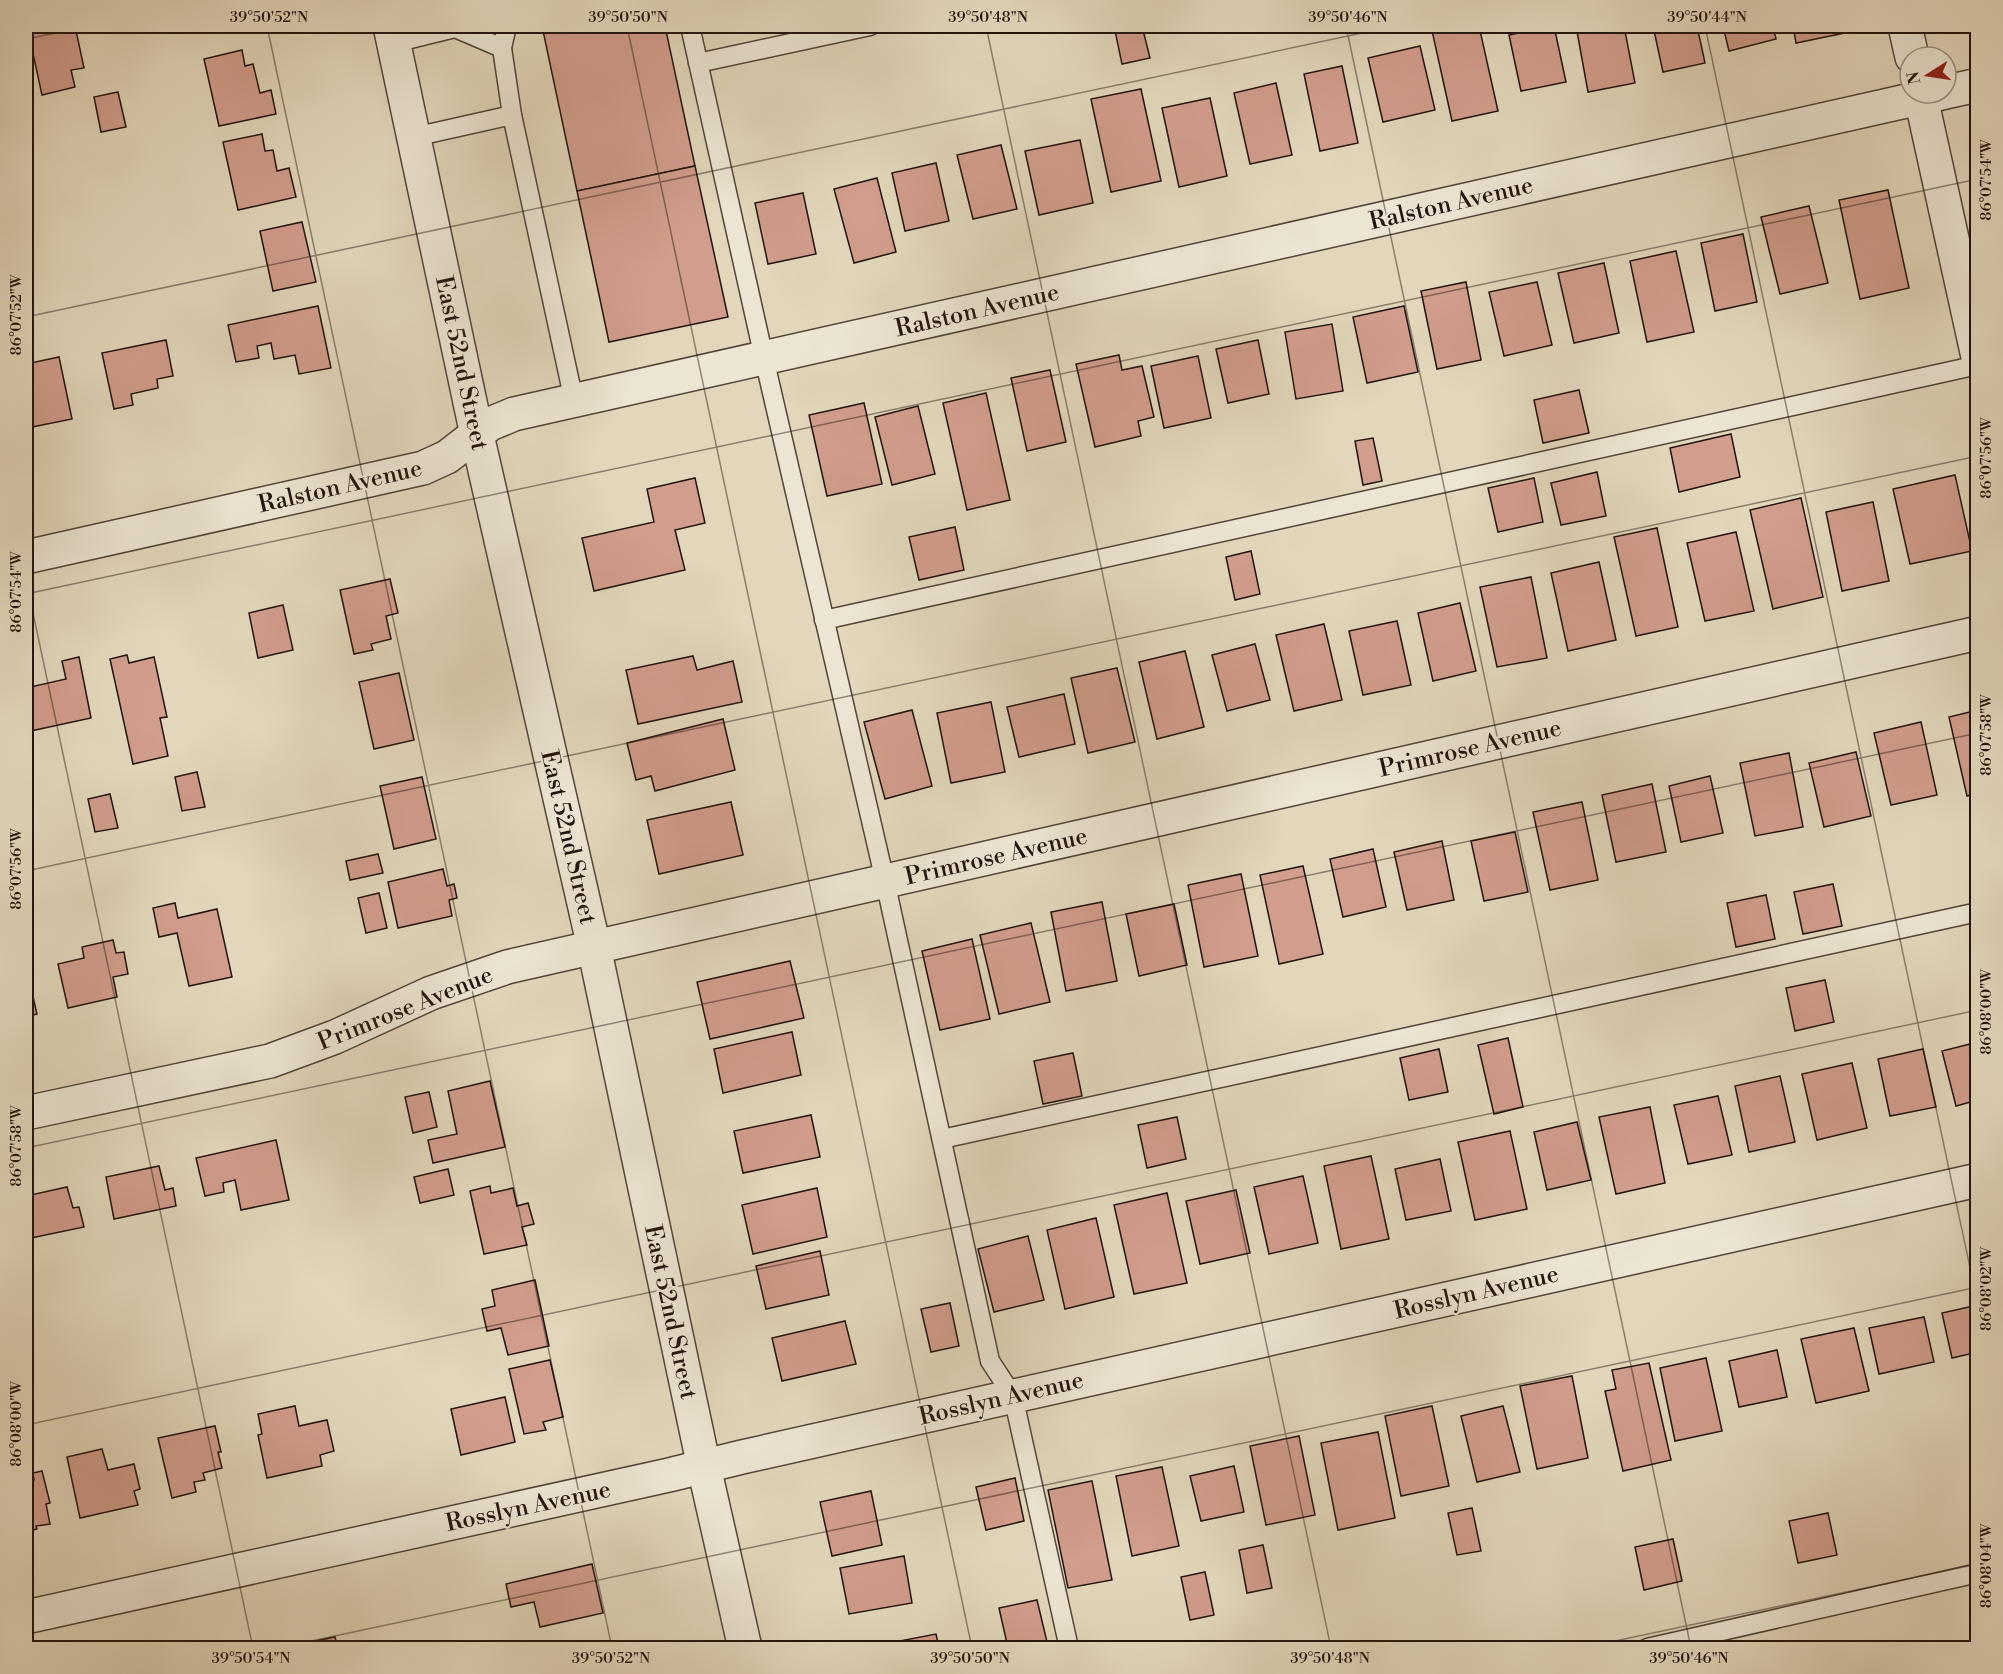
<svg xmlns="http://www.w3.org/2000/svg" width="2003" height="1674" font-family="'Libre Bodoni',serif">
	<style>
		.building { fill: #d19d8c; stroke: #22140e; stroke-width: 1.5 }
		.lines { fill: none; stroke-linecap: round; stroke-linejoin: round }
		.service-casing { stroke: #524539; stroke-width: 21 }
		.minor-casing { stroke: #524539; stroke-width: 36 }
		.tertiary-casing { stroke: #524539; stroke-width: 36 }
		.service { stroke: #ece5d3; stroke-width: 18 }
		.minor { stroke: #ece5d3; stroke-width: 33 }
		.tertiary { stroke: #ece5d3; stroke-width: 33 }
		.ticks { fill: none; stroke: #22140e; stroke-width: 1.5; stroke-opacity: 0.45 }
		.labels { text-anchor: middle; stroke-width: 4.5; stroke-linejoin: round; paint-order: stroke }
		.street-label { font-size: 24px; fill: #22140e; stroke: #ece5d3 }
		.neatline { fill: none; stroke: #22140e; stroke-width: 2 }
		.ticks-label { font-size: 15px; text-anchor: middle; fill: #22140e }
	</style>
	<rect width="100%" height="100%" fill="#e2d7bb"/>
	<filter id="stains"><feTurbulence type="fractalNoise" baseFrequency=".00333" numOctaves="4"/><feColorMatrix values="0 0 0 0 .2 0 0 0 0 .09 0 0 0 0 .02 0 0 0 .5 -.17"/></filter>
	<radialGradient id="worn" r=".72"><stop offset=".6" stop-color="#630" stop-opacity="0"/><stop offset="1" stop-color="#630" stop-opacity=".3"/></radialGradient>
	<g class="building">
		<path d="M27,26H75L84,68L71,70L75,87L42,95Z"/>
		<path d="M155,26H187L156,32Z"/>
		<path d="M542,26H665L695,166L577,191Z"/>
		<path d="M1114,26H1142L1150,58L1122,64Z"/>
		<path d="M1431,26H1479L1498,111L1452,121Z"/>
		<path d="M1554,26L1566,82L1521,91L1509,35Z"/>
		<path d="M1576,26H1624L1635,83L1588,92Z"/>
		<path d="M1653,26H1697L1705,63L1663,72Z"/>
		<path d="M1723,26H1773L1776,39L1729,51Z"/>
		<path d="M1793,26H1843L1845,33L1796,43Z"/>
		<path d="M1420,46L1435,110L1383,122L1368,58Z"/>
		<path d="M242,50L245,66L253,64L260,93L271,90L276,114L219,126L204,59Z"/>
		<path d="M1342,66L1358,143L1320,151L1304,74Z"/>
		<path d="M1276,83L1292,155L1250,164L1234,93Z"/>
		<path d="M1141,89L1161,181L1111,192L1091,99Z"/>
		<path d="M118,92L126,127L101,132L94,97Z"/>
		<path d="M1210,98L1227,176L1179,187L1162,108Z"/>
		<path d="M262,134L265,151L273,150L277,171L289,168L296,197L238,210L223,142Z"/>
		<path d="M1080,140L1093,203L1039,215L1025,151Z"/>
		<path d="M1001,145L1017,209L973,219L957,155Z"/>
		<path d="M936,163L949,221L905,231L892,173Z"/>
		<path d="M695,166L728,317L609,342L577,191Z"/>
		<path d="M877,178L896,252L854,263L834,189Z"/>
		<path d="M1888,190L1909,288L1860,299L1839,200Z"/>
		<path d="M803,193L816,254L768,264L755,203Z"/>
		<path d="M1809,206L1828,283L1780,294L1761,217Z"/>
		<path d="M302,222L316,282L273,291L260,231Z"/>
		<path d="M1743,234L1757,302L1715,311L1701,243Z"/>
		<path d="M1676,251L1694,332L1647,342L1630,261Z"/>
		<path d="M1604,263L1619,333L1574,343L1558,273Z"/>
		<path d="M1466,282L1481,360L1437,369L1421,291Z"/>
		<path d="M1537,282L1552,345L1504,356L1489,292Z"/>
		<path d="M318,306L331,368L299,374L295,355L274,359L271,343L257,346L259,358L236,362L228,325Z"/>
		<path d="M1404,306L1418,372L1367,383L1353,317Z"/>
		<path d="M1332,324L1343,391L1296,399L1285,332Z"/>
		<path d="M166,340L173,376L157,379L158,388L131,394L133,405L114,409L102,353Z"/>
		<path d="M1258,340L1269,394L1228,403L1216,349Z"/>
		<path d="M1119,355L1122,370L1142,366L1154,417L1138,421L1141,436L1095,447L1076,364Z"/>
		<path d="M1198,356L1211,418L1164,428L1151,366Z"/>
		<path d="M59,357L72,419L27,428L26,420V364Z"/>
		<path d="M1050,370L1066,442L1027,451L1011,378Z"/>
		<path d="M1579,390L1589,433L1543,443L1534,400Z"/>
		<path d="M986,393L1010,500L967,510L943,403Z"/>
		<path d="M864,403L882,484L827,496L809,415Z"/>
		<path d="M918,406L935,474L892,485L875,417Z"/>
		<path d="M1731,434L1740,477L1679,492L1670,448Z"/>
		<path d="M1373,438L1382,481L1363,485L1355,441Z"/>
		<path d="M1597,472L1606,516L1561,525L1551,483Z"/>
		<path d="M1955,475L1972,551L1910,564L1893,489Z"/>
		<path d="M695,478L705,523L675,530L685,570L594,591L582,538L654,522L647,489Z"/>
		<path d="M1534,478L1543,522L1498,532L1488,488Z"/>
		<path d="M1801,498L1823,597L1773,609L1750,510Z"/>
		<path d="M1873,502L1889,581L1842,591L1826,512Z"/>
		<path d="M955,527L964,570L919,580L909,537Z"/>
		<path d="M1657,528L1678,627L1636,636L1614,537Z"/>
		<path d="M1736,532L1754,611L1705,621L1687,543Z"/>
		<path d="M1251,551L1260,594L1235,600L1226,557Z"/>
		<path d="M1599,562L1616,640L1568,651L1551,573Z"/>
		<path d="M1531,577L1547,658L1497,667L1480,587Z"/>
		<path d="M390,579L398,613L386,616L391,639L371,644L373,650L354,654L340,590Z"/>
		<path d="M1460,603L1476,671L1433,681L1418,613Z"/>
		<path d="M283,605L293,650L258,658L249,613Z"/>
		<path d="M1397,621L1411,685L1363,695L1349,631Z"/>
		<path d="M1324,624L1342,700L1294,711L1276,635Z"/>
		<path d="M1255,644L1270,700L1227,711L1212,655Z"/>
		<path d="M1185,651L1204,727L1157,739L1139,662Z"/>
		<path d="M127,655L129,663L154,657L167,717L160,718L168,756L133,764L110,659Z"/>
		<path d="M693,656L697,670L733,661L742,702L638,724L626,670Z"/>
		<path d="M79,657L91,718L26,732V688L66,679L62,661Z"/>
		<path d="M1117,668L1135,742L1088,753L1071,678Z"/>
		<path d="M399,673L414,740L374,749L359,682Z"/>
		<path d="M1064,694L1075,744L1019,757L1007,707Z"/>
		<path d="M991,702L1005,772L951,783L937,713Z"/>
		<path d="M912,710L932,786L885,799L864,722Z"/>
		<path d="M1978,710V793L1967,796L1949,717Z"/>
		<path d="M723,719L735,770L655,791L651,776L636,780L627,743Z"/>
		<path d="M1921,722L1937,795L1891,805L1874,733Z"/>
		<path d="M1856,752L1871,816L1824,827L1809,763Z"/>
		<path d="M1789,753L1803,827L1755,836L1740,763Z"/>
		<path d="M197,772L205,807L182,811L175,777Z"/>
		<path d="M1710,776L1723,833L1681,842L1669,786Z"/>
		<path d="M422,777L436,839L394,849L380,786Z"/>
		<path d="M1652,784L1666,852L1616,862L1602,795Z"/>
		<path d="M110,794L118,828L95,832L88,799Z"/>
		<path d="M731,802L743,855L659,874L647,820Z"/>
		<path d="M1582,802L1598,880L1550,890L1533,812Z"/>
		<path d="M1515,832L1528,892L1484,901L1471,841Z"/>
		<path d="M1442,841L1454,900L1407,910L1394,852Z"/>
		<path d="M1373,849L1386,907L1343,917L1330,859Z"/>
		<path d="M378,854L383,873L350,880L346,861Z"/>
		<path d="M1303,866L1323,954L1279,964L1260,875Z"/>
		<path d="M443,869L447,886L454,884L457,898L449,900L452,916L398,928L388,882Z"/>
		<path d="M1241,874L1258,956L1204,967L1188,885Z"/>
		<path d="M1833,884L1842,926L1803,934L1794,892Z"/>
		<path d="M379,893L387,928L366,933L358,898Z"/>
		<path d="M1766,895L1775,939L1736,947L1727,903Z"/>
		<path d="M1102,902L1117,981L1066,991L1051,912Z"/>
		<path d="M175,903L178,918L217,909L232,977L189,986L177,933L159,937L153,908Z"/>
		<path d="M1174,904L1187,965L1139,976L1126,914Z"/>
		<path d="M1031,923L1050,1002L999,1014L980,935Z"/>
		<path d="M972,939L990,1019L940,1030L922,951Z"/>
		<path d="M113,940L116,953L124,952L128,974L113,977L117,997L68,1008L58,964L84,958L82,947Z"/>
		<path d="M790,961L804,1018L710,1039L697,982Z"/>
		<path d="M26,971H27L37,1014L26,1017Z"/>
		<path d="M1825,980L1834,1022L1795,1031L1786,988Z"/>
		<path d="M792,1032L801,1075L723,1093L714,1049Z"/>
		<path d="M1508,1038L1523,1107L1494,1114L1478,1045Z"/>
		<path d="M1978,1042V1100L1956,1106L1942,1051Z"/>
		<path d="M1439,1049L1448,1092L1409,1100L1400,1058Z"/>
		<path d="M1923,1049L1936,1107L1890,1116L1878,1059Z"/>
		<path d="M1073,1053L1082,1096L1043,1104L1034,1061Z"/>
		<path d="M1852,1063L1867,1128L1817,1140L1802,1074Z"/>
		<path d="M1780,1076L1795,1142L1749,1152L1735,1086Z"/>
		<path d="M490,1081L505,1147L433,1163L428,1140L457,1134L448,1091Z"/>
		<path d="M429,1092L437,1127L413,1133L405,1097Z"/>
		<path d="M1718,1096L1732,1155L1688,1164L1674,1105Z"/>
		<path d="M1650,1107L1665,1183L1616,1194L1599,1117Z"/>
		<path d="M811,1115L820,1157L743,1173L734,1131Z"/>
		<path d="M1177,1117L1186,1159L1147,1168L1138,1125Z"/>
		<path d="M1577,1122L1591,1180L1547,1190L1534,1132Z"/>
		<path d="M1510,1131L1527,1209L1475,1220L1458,1142Z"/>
		<path d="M276,1140L289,1200L241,1210L235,1180L223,1183L224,1192L205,1196L196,1158Z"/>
		<path d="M1371,1156L1389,1239L1341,1249L1324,1166Z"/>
		<path d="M1440,1159L1451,1211L1406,1220L1395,1169Z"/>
		<path d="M159,1166L165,1190L173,1188L176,1206L114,1219L106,1177Z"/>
		<path d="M448,1169L454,1195L420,1203L414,1177Z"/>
		<path d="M1303,1176L1318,1243L1269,1254L1254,1187Z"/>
		<path d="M490,1186L491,1193L513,1188L517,1206L528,1203L534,1224L522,1227L527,1245L484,1254L470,1191Z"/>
		<path d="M67,1187L73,1208L79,1207L84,1227L26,1239V1196Z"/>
		<path d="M817,1188L827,1237L753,1254L742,1205Z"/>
		<path d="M1236,1190L1250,1253L1200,1264L1186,1201Z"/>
		<path d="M1167,1193L1187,1283L1134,1294L1114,1205Z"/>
		<path d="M1096,1218L1114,1297L1065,1309L1047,1230Z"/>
		<path d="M1028,1236L1044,1300L994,1312L978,1249Z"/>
		<path d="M820,1251L829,1295L766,1309L756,1266Z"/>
		<path d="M535,1280L549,1346L508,1355L501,1328L487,1331L482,1309L495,1306L492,1290Z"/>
		<path d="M950,1303L959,1346L931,1352L921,1309Z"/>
		<path d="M1978,1305V1352L1952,1358L1942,1313Z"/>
		<path d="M1924,1317L1934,1362L1879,1374L1869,1328Z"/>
		<path d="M845,1321L856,1364L782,1381L772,1338Z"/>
		<path d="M1854,1328L1869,1391L1816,1403L1801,1339Z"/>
		<path d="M1777,1350L1787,1397L1739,1407L1729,1361Z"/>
		<path d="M1706,1358L1722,1431L1675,1441L1660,1368Z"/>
		<path d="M550,1360L563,1417L543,1422L546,1430L524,1434L509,1369Z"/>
		<path d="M1649,1363L1671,1460L1623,1471L1605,1391L1616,1389L1612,1370Z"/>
		<path d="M1572,1376L1588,1458L1537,1469L1520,1386Z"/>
		<path d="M505,1397L515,1442L461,1455L451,1409Z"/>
		<path d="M295,1406L299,1426L327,1420L334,1451L320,1455L322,1466L267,1478L258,1435L262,1434L258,1414Z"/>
		<path d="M1432,1406L1449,1486L1401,1496L1385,1416Z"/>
		<path d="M1503,1406L1520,1472L1477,1482L1461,1416Z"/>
		<path d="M215,1426L221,1452H218L222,1468L203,1473L205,1480L194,1482L196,1492L172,1498L158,1438Z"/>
		<path d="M1378,1432L1395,1518L1338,1530L1321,1443Z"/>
		<path d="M1299,1436L1315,1515L1266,1525L1250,1446Z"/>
		<path d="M102,1449L108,1470L134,1464L140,1489L134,1491L138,1505L80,1518L67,1457Z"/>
		<path d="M1234,1466L1244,1512L1201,1521L1190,1476Z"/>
		<path d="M1162,1467L1179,1546L1132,1556L1116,1476Z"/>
		<path d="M42,1471L50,1503L46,1504L50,1524L36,1526L37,1529L26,1532V1482L34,1480L33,1473Z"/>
		<path d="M1015,1478L1024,1521L986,1530L976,1487Z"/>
		<path d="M1092,1481L1112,1580L1068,1588L1048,1490Z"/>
		<path d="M871,1491L882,1545L832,1556L820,1502Z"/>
		<path d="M1472,1508L1481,1551L1457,1555L1448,1513Z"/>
		<path d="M1828,1513L1837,1555L1798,1563L1789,1521Z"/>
		<path d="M1673,1539L1682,1581L1644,1590L1635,1547Z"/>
		<path d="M1263,1545L1272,1588L1247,1593L1239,1550Z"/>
		<path d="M904,1556L912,1603L849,1614L840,1568Z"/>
		<path d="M592,1564L603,1613L540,1627L534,1602L511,1607L506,1584Z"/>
		<path d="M1205,1572L1214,1615L1190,1620L1181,1577Z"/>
		<path d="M1037,1600L1047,1642L1018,1648H1008L999,1608Z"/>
		<path d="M936,1634L939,1648H863Z"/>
		<path d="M335,1637L338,1648H301V1644Z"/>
	</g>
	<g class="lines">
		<g class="service-casing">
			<g id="service">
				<path d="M507,26L502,48L512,115L574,401"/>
				<path d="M690,26L764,358L885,881L990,1361L1013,1396L1069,1648"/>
				<path d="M394,43L455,28L502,48"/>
				<path d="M698,63L870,26"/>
				<path d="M414,137L512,115"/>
				<path d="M824,620L1978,365"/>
				<path d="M942,1139L1978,912"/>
				<path d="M1647,1648L1978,1573"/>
			</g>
		</g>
		<g class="minor-casing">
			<g id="minor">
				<path d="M1905,26L1912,57"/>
				<path d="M1946,92L1978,85"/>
				<path d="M1920,93L1978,357"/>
				<path d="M26,557L423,468L447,457L490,424L514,414L1942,93"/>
				<path d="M26,1113L270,1061L335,1037L431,993L507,967L1978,633"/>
				<path d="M26,1617L669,1475L742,1457L1978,1180"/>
			</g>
		</g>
		<g class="tertiary-casing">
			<path id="tertiary" d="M390,26L477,435L594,947L704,1467L745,1648"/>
		</g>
		<use href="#service" class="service"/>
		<use href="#minor" class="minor"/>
		<use href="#tertiary" class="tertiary"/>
	</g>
	<path class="ticks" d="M267,26L612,1648M627,26L972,1648M986,26L1331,1648M1346,26L1691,1648M1705,26L1978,1305M26,39L91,26M26,317L1395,26M26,580L253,1648M26,594L1978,179M26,871L1978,456M26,1148L1978,733M26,1425L1978,1010M278,1648L1978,1287M1582,1648L1978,1564"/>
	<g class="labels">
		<g class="street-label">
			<text transform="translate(1451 203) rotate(-13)" y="8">Ralston Avenue</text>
			<text transform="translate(977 310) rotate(-13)" y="8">Ralston Avenue</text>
			<text transform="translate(462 363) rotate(78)" y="8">East 52nd Street</text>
			<text transform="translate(340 486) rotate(-13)" y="8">Ralston Avenue</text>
			<text transform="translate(1470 748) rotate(-13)" y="8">Primrose Avenue</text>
			<text transform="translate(569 837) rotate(77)" y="8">East 52nd Street</text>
			<text transform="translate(996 856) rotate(-13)" y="8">Primrose Avenue</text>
			<text transform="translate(405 1008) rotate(-22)" y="8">Primrose Avenue</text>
			<text transform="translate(1476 1292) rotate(-13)" y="8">Rosslyn Avenue</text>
			<text transform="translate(671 1312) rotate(78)" y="8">East 52nd Street</text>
			<text transform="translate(1001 1398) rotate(-13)" y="8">Rosslyn Avenue</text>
			<text transform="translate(528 1506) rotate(-12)" y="8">Rosslyn Avenue</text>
		</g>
	</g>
	<rect width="2003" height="1674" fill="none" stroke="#e2d7bb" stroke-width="66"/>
	<g transform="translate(1928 75) rotate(258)"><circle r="28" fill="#ece5d3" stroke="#9b9184" stroke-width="1.5"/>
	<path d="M0-4.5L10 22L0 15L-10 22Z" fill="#8f2418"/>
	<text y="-9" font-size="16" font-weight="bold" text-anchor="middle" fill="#22140e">N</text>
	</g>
	<rect x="33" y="33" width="1937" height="1608" class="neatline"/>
	<g class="ticks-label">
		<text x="269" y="22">39°50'52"N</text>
		<text x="628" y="22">39°50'50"N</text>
		<text x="988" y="22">39°50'48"N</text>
		<text x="1348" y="22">39°50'46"N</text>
		<text x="1707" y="22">39°50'44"N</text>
		<text transform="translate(1986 180) rotate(-90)" y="5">86°07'54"W</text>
		<text transform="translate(16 315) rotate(-90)" y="5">86°07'52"W</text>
		<text transform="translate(1986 458) rotate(-90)" y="5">86°07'56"W</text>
		<text transform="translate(16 592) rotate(-90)" y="5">86°07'54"W</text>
		<text transform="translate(1986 735) rotate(-90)" y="5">86°07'58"W</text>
		<text transform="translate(16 869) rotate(-90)" y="5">86°07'56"W</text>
		<text transform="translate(1986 1012) rotate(-90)" y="5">86°08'00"W</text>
		<text transform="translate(16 1146) rotate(-90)" y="5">86°07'58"W</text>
		<text transform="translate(1986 1289) rotate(-90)" y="5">86°08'02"W</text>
		<text transform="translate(16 1424) rotate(-90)" y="5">86°08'00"W</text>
		<text transform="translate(1986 1566) rotate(-90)" y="5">86°08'04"W</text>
		<text x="251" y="1663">39°50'54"N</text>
		<text x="611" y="1663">39°50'52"N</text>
		<text x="970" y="1663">39°50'50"N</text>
		<text x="1330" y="1663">39°50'48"N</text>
		<text x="1689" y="1663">39°50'46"N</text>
	</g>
	<rect width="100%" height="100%" filter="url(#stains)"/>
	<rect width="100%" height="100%" fill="url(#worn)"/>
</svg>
